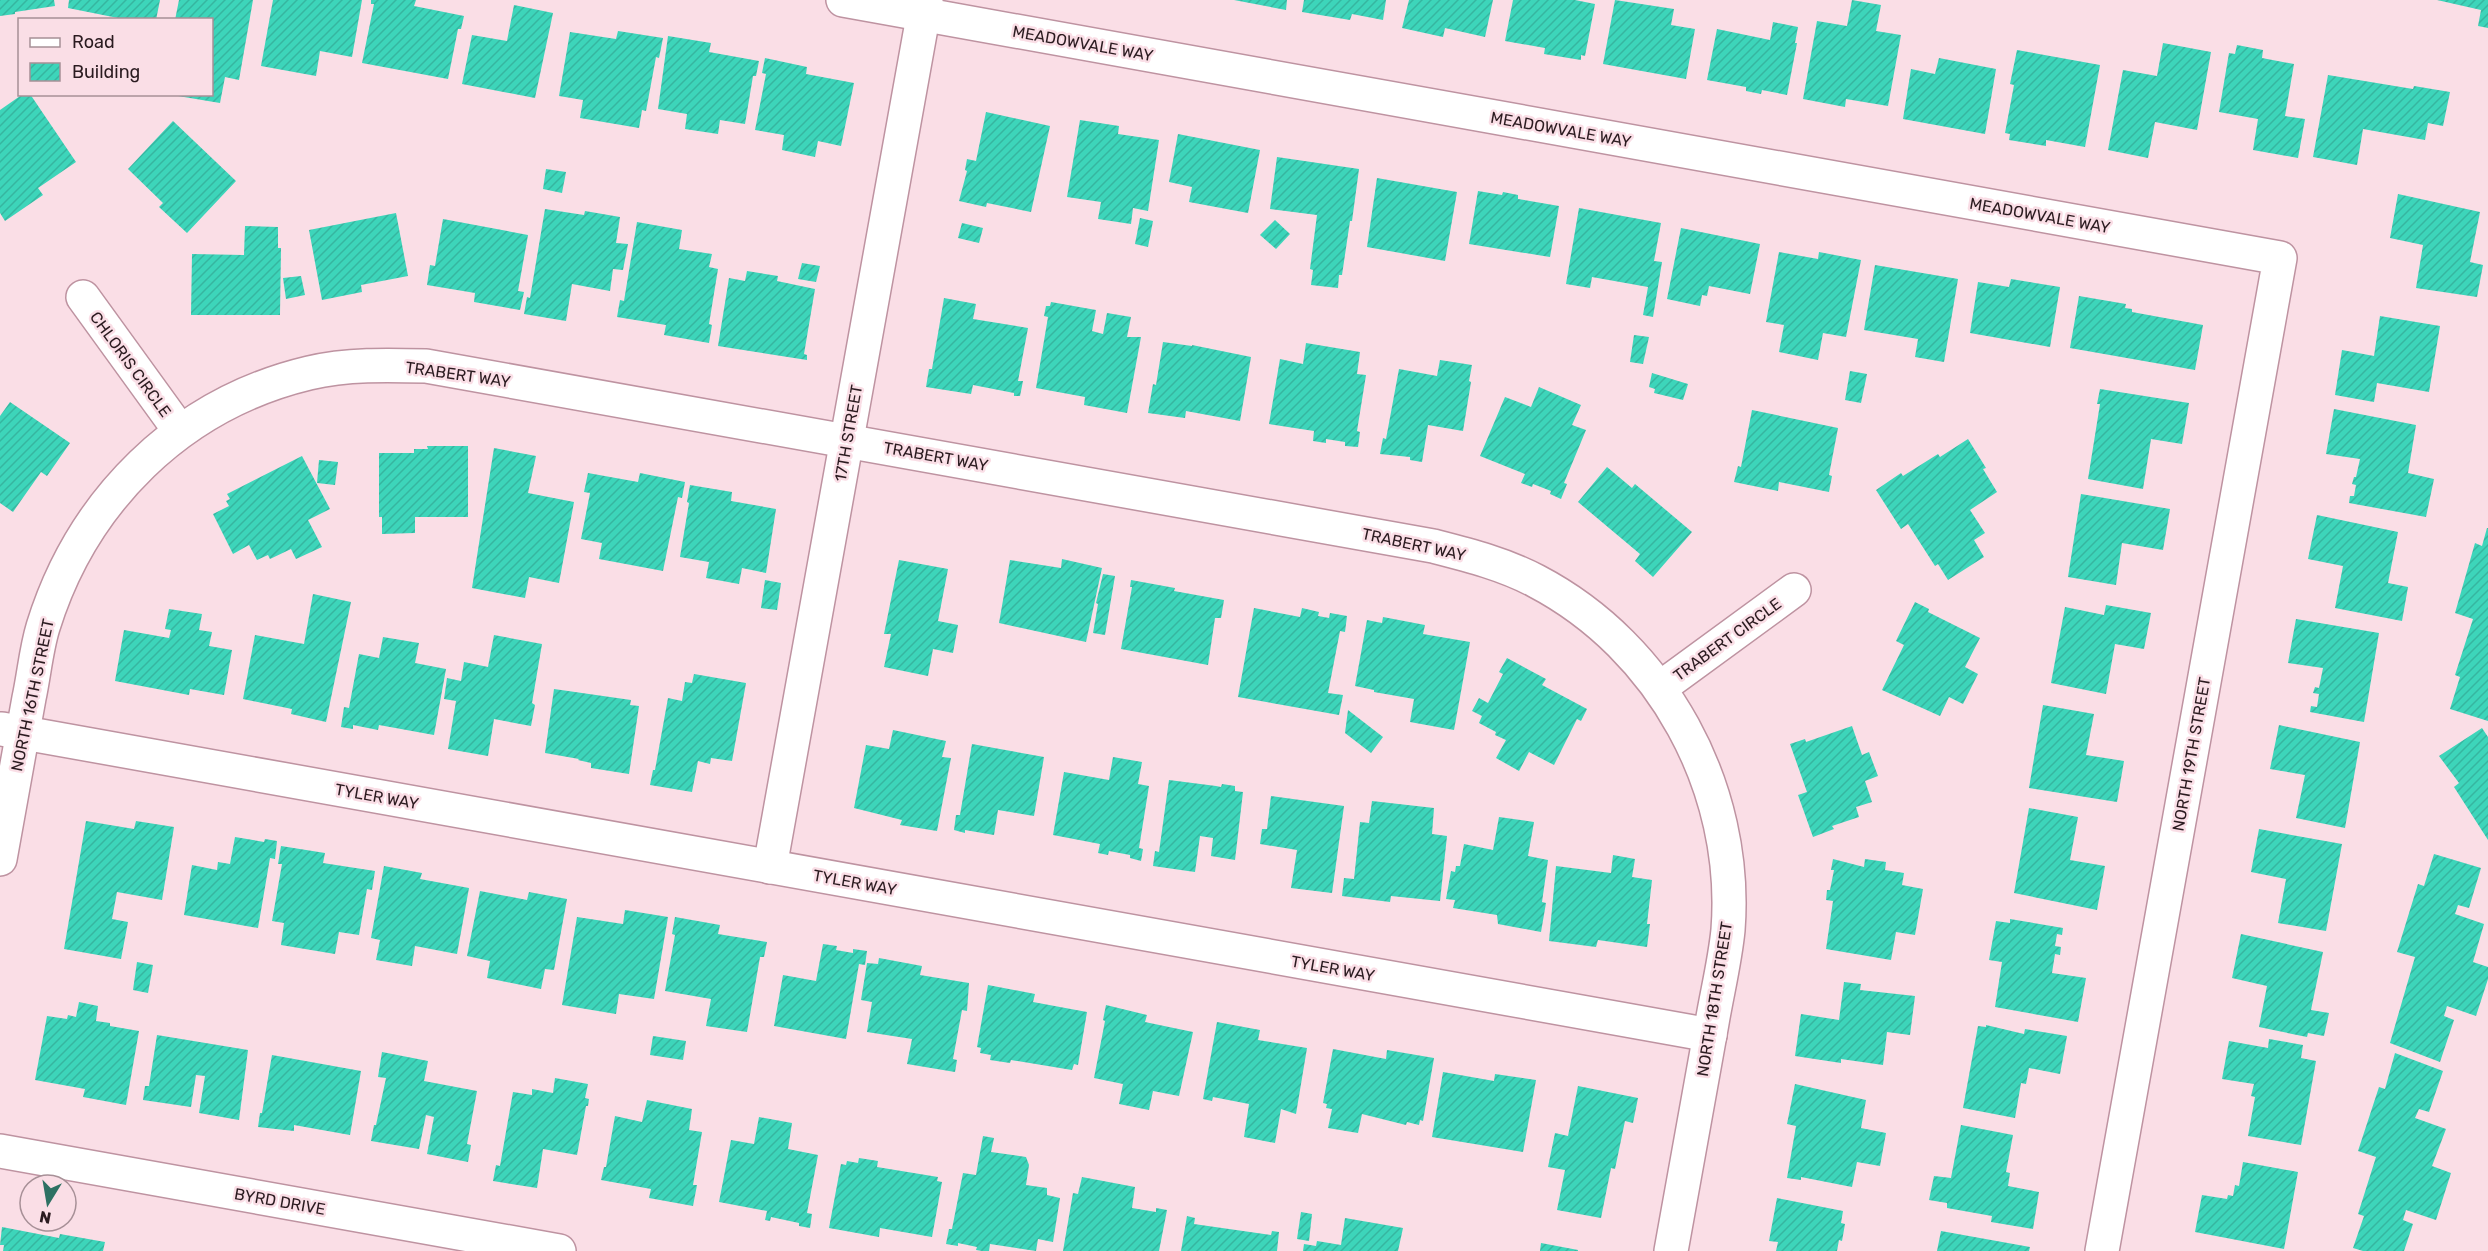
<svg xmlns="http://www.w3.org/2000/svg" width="2488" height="1251" font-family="Rubik,sans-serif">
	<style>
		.building { fill: url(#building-hatch) }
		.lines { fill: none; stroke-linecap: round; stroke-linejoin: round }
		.minor-casing { stroke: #be93a1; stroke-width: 36 }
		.minor { stroke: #fff; stroke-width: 33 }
		.labels { text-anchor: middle; stroke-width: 5; stroke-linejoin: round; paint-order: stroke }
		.street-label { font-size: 16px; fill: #2b1b20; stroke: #fadee6 }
	</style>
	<defs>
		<pattern id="building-hatch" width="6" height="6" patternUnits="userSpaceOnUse" patternTransform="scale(1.5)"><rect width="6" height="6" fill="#3dd5ba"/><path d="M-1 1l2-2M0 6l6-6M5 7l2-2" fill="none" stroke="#36b6a0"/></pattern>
	</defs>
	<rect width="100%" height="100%" fill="#fadee6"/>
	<g class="building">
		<path d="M0,0H54L55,6L15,12V14L0,16Z"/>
		<path d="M69,0H160L156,20H128L68,8Z"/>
		<path d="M179,0H253L239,80L225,77L220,103L178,96L212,94V20H175Z"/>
		<path d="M273,0H362L352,57L320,51L316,76L261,66Z"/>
		<path d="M371,0H416L414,6L464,16L461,29H458L448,79L362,63L374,4H371Z"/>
		<path d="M1234,0H1287L1286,10Z"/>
		<path d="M1304,0H1386L1383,20L1352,14L1350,20L1302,12Z"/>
		<path d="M1409,0H1493L1485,37L1445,28L1443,37L1402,28Z"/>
		<path d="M1513,0H1575L1595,4L1585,56L1581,55V60L1544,54L1545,48L1505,41Z"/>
		<path d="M1615,0L1674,9L1671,25L1695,29L1686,79L1603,64Z"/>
		<path d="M1852,0L1881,5L1876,31L1901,35L1888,106L1846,99L1845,107L1803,99L1817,21L1847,26Z"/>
		<path d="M2437,0H2488V28L2478,26L2481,10Z"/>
		<path d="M514,5L553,13L535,98L462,84L472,35L507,41Z"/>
		<path d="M1773,22L1798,27L1795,43H1797L1787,95L1762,90L1761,94L1746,91V87L1707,80L1717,29L1770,40Z"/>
		<path d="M618,31L663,38L659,58L656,57L646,111L642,110L639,128L580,118L583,100L559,96L570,32L616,39Z"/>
		<path d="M668,36L711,43L709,52L759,61L756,76H753L745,124L720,120L718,134L685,129L687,114L658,109Z"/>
		<path d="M2163,43L2211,52L2197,130L2155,122L2148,158L2108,150L2123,70L2157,76Z"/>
		<path d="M2237,45L2263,50L2262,58L2294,64L2285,116L2305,119L2298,158L2253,150L2258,119L2219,112L2229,53L2235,54Z"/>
		<path d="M2017,50L2100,65L2085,147L2046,140V146L2009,140L2010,134L2005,133L2014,85L2010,84Z"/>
		<path d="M765,58L807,67L806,74L854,83L841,146L818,141L815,157L782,150L784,135L755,130L766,74L762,73Z"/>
		<path d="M1939,58L1996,69L1985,134L1903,119L1911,69L1935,74Z"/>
		<path d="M2328,75L2413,89L2414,86L2450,92L2443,126L2428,123L2425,140L2363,129L2357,165L2313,157Z"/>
		<path d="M23,94H30L76,162L38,188L43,195L5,221L0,213V110Z"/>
		<path d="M986,112L1050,126L1031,212L987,203L986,207L959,201L967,171L965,170L967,159L976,161Z"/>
		<path d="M1080,120L1119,126L1118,134L1159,140L1148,211L1133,208L1131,224L1098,219L1101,202L1067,197Z"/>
		<path d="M173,121L236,181L187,233L159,207L163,203L128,169Z"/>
		<path d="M1178,134L1260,150L1248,213L1189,202L1192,187L1169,182Z"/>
		<path d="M1277,157L1359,169L1352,221H1350L1342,275H1339L1338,288L1311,285L1313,270L1310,269L1317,215L1270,209Z"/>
		<path d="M546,169L566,172L562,193L543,189Z"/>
		<path d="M1377,178L1457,192L1445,261L1367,247Z"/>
		<path d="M1478,191L1502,195L1503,192L1518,195V199L1559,206L1550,257L1469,244Z"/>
		<path d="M2398,194L2480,212L2470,262L2483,265L2477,297L2416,288L2423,245L2390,238Z"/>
		<path d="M1579,208L1661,223L1654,261L1662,262L1653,317L1643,315L1648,287L1592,277L1590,288L1566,284Z"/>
		<path d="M545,209L584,215L585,211L620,217L616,243L628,244L623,270L613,269L610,291L572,284L566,321L524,314L527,297L530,298Z"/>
		<path d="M396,213L408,276L361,285L362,292L322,300L309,230Z"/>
		<path d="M1140,218L1153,221L1148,247L1135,244Z"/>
		<path d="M443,219L528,235L518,291L524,292L520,310L474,302L475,293L427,285L430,265L435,266Z"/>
		<path d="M1275,220L1290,234L1276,249L1260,235Z"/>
		<path d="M637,222L682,230L679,249L712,254L709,267L718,269L709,324L712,325L709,343L664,335L666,325L617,317L620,300L624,301Z"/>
		<path d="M962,223L983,228L979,243L958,238Z"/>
		<path d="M245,226L278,227V248H281L280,315H191L192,254L244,255Z"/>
		<path d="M1681,228L1760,244L1750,294L1709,286L1707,296L1702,295L1700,306L1667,299Z"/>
		<path d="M1779,252L1818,259L1819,252L1861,260L1846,337L1823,333L1818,360L1779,352L1784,325L1766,322Z"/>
		<path d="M802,263L820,266L816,282L798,279Z"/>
		<path d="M1875,265L1958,279L1944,362L1915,357L1918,339L1864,330Z"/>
		<path d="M747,271L778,276L777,281L815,289L804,354L807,355V360L718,346L729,278L745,281Z"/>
		<path d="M301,276L305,295L286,299L283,278Z"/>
		<path d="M2011,279L2060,287L2050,347L1970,333L1978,282L2009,287Z"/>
		<path d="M2079,296L2126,304L2125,308L2132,309V312L2203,325L2195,370L2070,348Z"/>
		<path d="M944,298L976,304L973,319L1028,328L1018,381H1023L1020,396H1014V393L973,385L971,394L926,387L929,369H932Z"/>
		<path d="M1051,302L1096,310L1092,331L1103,334L1107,313L1131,317L1127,337H1141L1127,413L1084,405L1085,397L1036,388L1048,317L1044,316L1046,306H1050Z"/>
		<path d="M2380,316L2440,326L2429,392L2377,383L2374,402L2335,395L2342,350L2374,356Z"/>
		<path d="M1634,335L1649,337L1643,364L1630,362Z"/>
		<path d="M1163,342L1192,346V345L1251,357L1240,421L1186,411L1185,418L1148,413L1153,384L1156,385Z"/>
		<path d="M1306,343L1360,352L1357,374L1366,375L1357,431L1360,432L1358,447L1345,446V442L1326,439V443L1313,441L1314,431L1269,424L1280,359L1303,364Z"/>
		<path d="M1440,360L1472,365L1469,381L1471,382L1463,431L1428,425L1422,462L1410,460V457L1380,454L1383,438L1386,439L1399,369L1437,376Z"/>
		<path d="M1850,371L1867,374L1861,403L1845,400Z"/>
		<path d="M1652,373L1688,384L1683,400L1654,393L1655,389L1649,387Z"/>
		<path d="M1539,387L1581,405L1572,425L1586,430L1564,483L1567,484L1561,499L1550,494L1551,491L1533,484L1532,487L1521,483L1525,474L1480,456L1505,397L1531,407Z"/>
		<path d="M2100,389L2189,403L2182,444L2151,439L2143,489L2088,479L2100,404H2097Z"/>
		<path d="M10,402L70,443L47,476L41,472L13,512L0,503V416Z"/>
		<path d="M2334,409L2416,425L2408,473L2434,479L2426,517L2349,503L2350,496H2354L2356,485L2352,484L2354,477H2356L2360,459L2326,454Z"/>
		<path d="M1752,410L1838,428L1829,475L1832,476L1829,492L1779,482L1778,491L1734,482L1738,466L1741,467Z"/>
		<path d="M1968,439L1986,468L1983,469L1997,492L1970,510L1985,533L1974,540L1984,557L1948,580L1938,564L1935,566L1908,524L1901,529L1876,490L1901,473L1903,476L1938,454L1940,457Z"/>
		<path d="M427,446H468V517H415V533L382,534V517H379V453H414V449H428Z"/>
		<path d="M494,448L536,456L528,493L574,502L559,583L529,577L525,598L472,588Z"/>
		<path d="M302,456L330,509L308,520L322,547L296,559L291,549L270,559L268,555L257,560L249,545L233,554L213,514L229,506L226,501L230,499L227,494Z"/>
		<path d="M319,460L338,462L335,485L317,483Z"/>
		<path d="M1607,467L1632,488L1635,484L1692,532L1653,577L1635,561L1640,554L1578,502Z"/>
		<path d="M588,473L638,482L640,473L685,482L682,498L678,497L663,571L599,559L602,543L581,539L590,493L584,492Z"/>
		<path d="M690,485L732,492L731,501L776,509L766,573L742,568L739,584L706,578L709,562L680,557L689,503L687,502Z"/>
		<path d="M2081,494L2170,509L2163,550L2122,543L2116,585L2068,577Z"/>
		<path d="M2317,515L2398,532L2388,583L2408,587L2402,621L2335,608L2343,566L2308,559Z"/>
		<path d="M2487,528H2488V721L2450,709L2460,677L2455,675L2473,619L2455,613L2475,543L2482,546Z"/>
		<path d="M1062,559L1102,568L1086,642L999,623L1010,560L1061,568Z"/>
		<path d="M899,560L948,569L938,621L958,625L953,653L933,649L928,676L884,667L891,634H884Z"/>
		<path d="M1103,574L1115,576L1105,635L1093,633L1098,604L1096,603Z"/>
		<path d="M765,580L781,583L777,610L761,608Z"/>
		<path d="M1131,580L1175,588L1174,591L1224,600L1221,618H1215L1208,665L1121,649L1132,587H1130Z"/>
		<path d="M313,594L351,602L326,722L291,714L292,709L243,699L255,635L304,644Z"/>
		<path d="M1915,602L1929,609L1928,612L1980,638L1965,667L1978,674L1963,704L1949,697L1940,716L1882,690L1904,645L1896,641Z"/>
		<path d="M2106,605L2151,613L2144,649L2115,644L2106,694L2051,683L2065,607L2104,615Z"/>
		<path d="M1254,608L1300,617L1302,608L1319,612L1318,616L1329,618L1330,613L1347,616L1345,632L1340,631L1328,693L1343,695L1339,715L1238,697Z"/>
		<path d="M169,609L202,614L199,630L212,632L209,646L232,650L224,695L190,689L189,695L115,681L124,630L169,638L171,630L165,629Z"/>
		<path d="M1383,617L1425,625L1423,634L1470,642L1454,730L1410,722L1414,699L1374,692V690L1355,686L1367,620L1382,623Z"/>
		<path d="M2296,619L2379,633L2364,722L2310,712L2311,706L2317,707L2319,694L2313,693L2315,687L2319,688L2323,668L2288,663Z"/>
		<path d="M494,635L542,644L532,703L535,705L531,726L494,719L488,756L448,749L456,701L444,699L447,678L461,681L464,662L488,667Z"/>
		<path d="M383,637L419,643L415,663L446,669L434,735L379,725L378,730L353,725V729L341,727L344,707L349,708L359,654L379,658Z"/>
		<path d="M1507,658L1546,679L1542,685L1587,709L1581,721L1577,719L1554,765L1529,752L1519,771L1496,758L1506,740L1495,735L1496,732L1479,723L1482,716L1472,711L1479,698L1488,703L1503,674L1499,672Z"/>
		<path d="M694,674L746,683L732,761L711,758L710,764L698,761L692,792L650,785L653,770H655L668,698L682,701L685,682L692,683Z"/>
		<path d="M554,689L631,700L630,705L639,706L629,774L591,768V763L578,760L579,759L545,753Z"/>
		<path d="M2043,705L2094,714L2086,755L2124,761L2117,802L2029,788Z"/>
		<path d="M1348,710L1383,737L1371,753L1345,733Z"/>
		<path d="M2279,725L2360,742L2345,828L2296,818L2305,775L2270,769Z"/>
		<path d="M1852,726L1862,755L1869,752L1878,776L1865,781L1872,802L1856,807L1859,817L1832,826L1834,829L1813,837L1798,795L1807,792L1790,744L1805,739L1806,742Z"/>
		<path d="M2482,728L2488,737V840L2454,787L2459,783L2439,756Z"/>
		<path d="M893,730L946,741L942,757L951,758L937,831L900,825L902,820L854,808L866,745L889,749Z"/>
		<path d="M972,744L1044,757L1034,816L998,810L994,835L965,830V833L954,830L956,815H960Z"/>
		<path d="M1113,757L1142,762L1138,784L1149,786L1139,848L1143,849L1141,861L1130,858V855L1109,851L1108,855L1098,853L1100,844L1053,835L1064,772L1109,780Z"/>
		<path d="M1169,780L1216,786L1221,787L1222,784L1235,786V791L1243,792L1235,860L1211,856L1213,838L1200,836L1195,872L1153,866L1155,851L1159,852Z"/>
		<path d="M1271,796L1344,806L1332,893L1291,888L1297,850L1260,844L1262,829H1267Z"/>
		<path d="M1372,801L1434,808L1432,834L1447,836L1440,901L1391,896L1390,902L1342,896L1344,878L1354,879L1360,822L1369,823Z"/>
		<path d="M2029,808L2078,817L2070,860L2105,866L2097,910L2014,893Z"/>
		<path d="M1499,817L1534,822L1528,856L1548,860L1542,902L1546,903L1541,932L1498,924L1497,915L1453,908L1455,900L1446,899L1451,871L1455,872L1456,866H1460L1464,844L1493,850Z"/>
		<path d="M86,821L134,829L136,821L174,827L162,900L117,892L112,919L128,922L121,959L64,949Z"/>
		<path d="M2259,829L2342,844L2326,931L2278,923L2286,879L2251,872Z"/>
		<path d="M235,837L264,842L265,839L277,841L275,859L270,858L258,928L184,915L192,865L217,870L218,862L230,864Z"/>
		<path d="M281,846L325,853L323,863L375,871L372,890L367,889L359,935L339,932L335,954L281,945L284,923L272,921L282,864H278Z"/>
		<path d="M2434,854L2481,868L2469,908L2458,905L2455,914L2484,924L2473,962L2488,967V979L2476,1016L2447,1006L2444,1016L2454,1020L2440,1062L2390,1043L2415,957L2397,952L2418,884L2424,886Z"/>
		<path d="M1613,855L1635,859L1632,877L1652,880L1647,924H1650L1647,947L1598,940L1596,947L1549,941L1556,866L1611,873Z"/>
		<path d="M1833,859L1864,867L1865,859L1886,862L1885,870L1904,873L1902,885L1923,889L1915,935L1896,932L1891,960L1826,949L1833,901L1826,900L1827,890H1830L1834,870H1831Z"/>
		<path d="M384,866L422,873L420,879L469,888L457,954L415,946L412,966L376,960L380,940L371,938Z"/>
		<path d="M480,891L527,900L529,892L567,899L554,970L545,969L541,989L487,978L490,961L467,956Z"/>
		<path d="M625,910L668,917L654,999L619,994L616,1014L562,1005L577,917L623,924Z"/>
		<path d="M675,917L720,925L718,934L767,942L764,957H760L747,1032L706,1026L711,999L665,991L675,935L672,934Z"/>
		<path d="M2010,919L2063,928L2062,935L2057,934L2055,946L2061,947L2060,955L2055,954L2052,973L2086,978L2078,1022L1995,1007L2002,962L1989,960L1996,921L2010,923Z"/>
		<path d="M2241,934L2323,952L2311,1010L2329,1013L2324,1036L2308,1033L2307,1037L2259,1027L2267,986L2232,978Z"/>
		<path d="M823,944L837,946L836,950L853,953V949L867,951L865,965L859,964L846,1039L774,1026L783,975L816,981Z"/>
		<path d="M879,958L922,966L920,975L969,983L967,1011L962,1010L953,1059L957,1060L955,1072L907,1064L912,1039L867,1032L872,1002L861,1000L867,963L878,964Z"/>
		<path d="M137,962L153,965L148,993L133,990Z"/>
		<path d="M1844,982L1861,984L1860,990L1915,996L1910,1035L1887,1032L1883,1065L1841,1059V1063L1795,1056L1801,1014L1839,1020Z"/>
		<path d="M988,985L1035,994L1033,1002L1087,1012L1078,1065L1074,1064L1072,1070L1011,1060L1010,1063L990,1060L991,1055L980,1053L981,1048L977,1047Z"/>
		<path d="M79,1002L98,1006L96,1021L110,1023V1026L139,1031L126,1105L83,1097L85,1089L35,1080L47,1016L67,1019L68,1015L76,1017Z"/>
		<path d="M1106,1005L1147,1015L1145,1022L1193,1032L1179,1096L1153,1091L1149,1110L1119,1104L1123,1084L1094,1078L1105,1021L1103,1020Z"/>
		<path d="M1217,1022L1260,1030L1258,1040L1307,1048L1296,1114L1281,1109L1275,1143L1244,1137L1249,1104L1213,1097L1212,1101L1203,1099Z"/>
		<path d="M1986,1025L2024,1034L2025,1029L2067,1036L2060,1074L2029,1068L2026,1084L2021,1083L2015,1118L1963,1108L1978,1026L1986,1027Z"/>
		<path d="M157,1035L248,1050L239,1120L199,1113L205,1076L196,1075L191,1107L143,1100L145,1086H149Z"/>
		<path d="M653,1036L686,1041L683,1060L650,1055Z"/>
		<path d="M2269,1039L2303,1045L2301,1058L2316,1061L2301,1145L2248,1136L2255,1097L2251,1096L2254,1084L2222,1079L2229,1041L2268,1048Z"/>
		<path d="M1333,1049L1386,1059L1387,1050L1434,1058L1423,1121L1420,1120L1419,1125L1407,1122L1406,1125L1362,1114L1358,1133L1328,1128L1332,1109L1326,1108L1327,1104L1323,1103Z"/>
		<path d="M382,1052L428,1061L424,1081L477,1091L467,1144L471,1145L468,1162L427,1154L434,1117L426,1115L419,1149L371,1141L374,1125H376L386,1078L378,1077Z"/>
		<path d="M2395,1053L2443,1071L2429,1112L2419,1109L2415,1118L2446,1129L2432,1166L2451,1173L2436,1220L2406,1210L2403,1220L2413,1224L2404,1251H2363L2353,1248L2364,1216L2358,1214L2376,1157L2358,1151L2379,1087L2385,1089Z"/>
		<path d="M272,1055L361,1071L350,1135L294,1125V1131L258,1127L260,1113H262Z"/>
		<path d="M1443,1072L1494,1081L1495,1074L1536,1080L1523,1152L1432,1137Z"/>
		<path d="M555,1078L588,1084L585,1098L589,1099L588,1106H586L577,1155L543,1149L537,1188L493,1181L496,1165L500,1166L513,1092L532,1095V1089L553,1093Z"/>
		<path d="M1795,1084L1866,1100L1861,1128L1886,1133L1880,1166L1857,1162L1852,1187L1801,1177V1180L1787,1178L1796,1126L1787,1124Z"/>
		<path d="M1578,1086L1638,1098L1633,1123L1625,1121L1615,1169L1611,1168L1601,1218L1557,1210L1565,1170L1548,1167L1555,1133L1568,1136Z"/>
		<path d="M647,1100L692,1109L689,1130L702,1132L693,1185H697L693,1206L649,1198L651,1189L601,1180L604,1167H606L615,1116L642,1122Z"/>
		<path d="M759,1117L792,1123L788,1149L818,1155L807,1213L812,1214L810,1228L799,1226V1223L771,1217L770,1221L765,1220L767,1211L719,1202L731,1140L754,1144Z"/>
		<path d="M1961,1125L2013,1135L2006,1172L2010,1173L2008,1186L2039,1192L2033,1229L1991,1222L1992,1216L1947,1208V1203L1929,1200L1934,1176L1951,1178Z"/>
		<path d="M983,1136L994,1138L991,1152L1026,1157L1029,1165L1026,1185L1047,1188V1195L1060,1198L1053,1242L1038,1239L1036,1251L990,1244L989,1251H982L976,1250L977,1247L958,1243V1246L946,1244L949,1229H952L963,1173L976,1175Z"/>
		<path d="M859,1158L878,1161L877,1167L938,1177L937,1181L942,1182L932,1237L880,1228L879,1237L829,1228L841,1164L846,1165L847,1161L858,1163Z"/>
		<path d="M2243,1162L2298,1172L2284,1249L2195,1232L2202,1195L2227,1199L2228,1195L2233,1196L2235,1185L2239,1186Z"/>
		<path d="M1082,1177L1135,1187L1132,1208L1156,1212V1208L1167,1210L1159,1251H1063L1073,1193L1078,1194Z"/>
		<path d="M1777,1198L1843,1211L1841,1223L1845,1224L1842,1241L1839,1240L1837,1251H1776L1778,1242L1769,1241Z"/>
		<path d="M1301,1212L1312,1214L1309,1241L1297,1239Z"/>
		<path d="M1187,1216L1195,1218L1194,1224L1271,1235L1272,1231L1279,1232L1277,1251H1181Z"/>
		<path d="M1345,1218L1403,1228L1398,1251H1303L1304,1244L1316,1246L1317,1241L1341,1245Z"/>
		<path d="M2,1227L59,1238L60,1234L105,1242L103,1251H3L4,1245H0Z"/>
		<path d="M1941,1231L2030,1247L2029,1251H1937Z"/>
		<path d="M1541,1243L1578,1250V1251H1540Z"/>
	</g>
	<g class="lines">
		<g class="minor-casing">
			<g id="minor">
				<path d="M843,0L2280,258L2102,1251"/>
				<path d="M83,297L180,431"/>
				<path d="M1660,688L1794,590"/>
				<path d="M2,729L1710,1035"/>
				<path d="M0,859C10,806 19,752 29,698C34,675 36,650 43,627C82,501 179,404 309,373C347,364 387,365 426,366L1433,546C1468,555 1504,564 1536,581C1662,647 1739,788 1728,930C1725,961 1717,993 1712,1023C1699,1099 1685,1175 1671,1251"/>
				<path d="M770,867L926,0"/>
				<path d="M0,1151L559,1251"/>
			</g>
		</g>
		<use href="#minor" class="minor"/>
	</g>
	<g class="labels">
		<g class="street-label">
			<text transform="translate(1083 43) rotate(10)" y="6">MEADOWVALE WAY</text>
			<text transform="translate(1561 129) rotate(10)" y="6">MEADOWVALE WAY</text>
			<text transform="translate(2040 215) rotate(10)" y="6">MEADOWVALE WAY</text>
			<text transform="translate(131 364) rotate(54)" y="6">CHLORIS CIRCLE</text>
			<text transform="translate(458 374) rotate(8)" y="6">TRABERT WAY</text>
			<text transform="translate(848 433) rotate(-80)" y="6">17TH STREET</text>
			<text transform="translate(936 456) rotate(10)" y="6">TRABERT WAY</text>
			<text transform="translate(1414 544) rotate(12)" y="6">TRABERT WAY</text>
			<text transform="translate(1727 639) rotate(-36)" y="6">TRABERT CIRCLE</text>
			<text transform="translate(32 695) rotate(-78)" y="6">NORTH 16TH STREET</text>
			<text transform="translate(2191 754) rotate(-80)" y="6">NORTH 19TH STREET</text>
			<text transform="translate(377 796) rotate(10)" y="6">TYLER WAY</text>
			<text transform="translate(855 882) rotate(10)" y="6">TYLER WAY</text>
			<text transform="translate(1333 968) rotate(10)" y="6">TYLER WAY</text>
			<text transform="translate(1714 999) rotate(-81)" y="6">NORTH 18TH STREET</text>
			<text transform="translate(280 1201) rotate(10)" y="6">BYRD DRIVE</text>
		</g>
	</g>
	<rect x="18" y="18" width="195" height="78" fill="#fadee6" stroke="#a79097" stroke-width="1.5"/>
	<rect x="30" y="38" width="30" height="9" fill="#ffffff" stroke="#a79097" stroke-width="1.5"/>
	<text x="72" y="48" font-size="18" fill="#2b1b20">Road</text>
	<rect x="30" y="63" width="30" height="18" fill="url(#building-hatch)" stroke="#a79097" stroke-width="1.5"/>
	<text x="72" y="78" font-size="18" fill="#2b1b20">Building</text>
	<g transform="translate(48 1203) rotate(191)"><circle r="28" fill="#fadee6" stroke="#a79097" stroke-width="1.5"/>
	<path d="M0-4.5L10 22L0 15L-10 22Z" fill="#2d7163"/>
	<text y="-9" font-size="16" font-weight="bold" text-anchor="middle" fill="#2b1b20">N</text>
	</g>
</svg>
